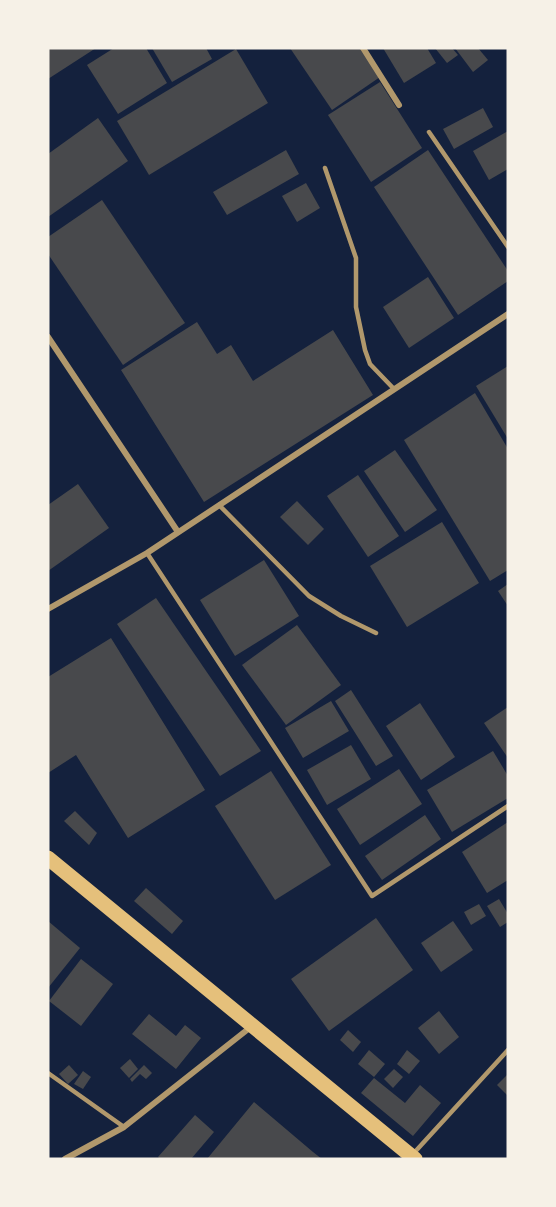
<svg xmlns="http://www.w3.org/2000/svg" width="556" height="1207" font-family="'Varela Round',sans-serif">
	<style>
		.building { fill: #48494c }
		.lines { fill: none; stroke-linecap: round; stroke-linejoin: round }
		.service { stroke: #b1986c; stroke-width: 4.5 }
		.minor { stroke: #b1986c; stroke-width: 6 }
		.primary { stroke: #e5c07b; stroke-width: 15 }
	</style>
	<rect width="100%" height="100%" fill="#14213d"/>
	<g class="building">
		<path d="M48,48H96L48,79Z"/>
		<path d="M114,48H146L167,83L118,114L87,65Z"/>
		<path d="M152,48H206L212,59L172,82Z"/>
		<path d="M290,48H361L380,77L332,110Z"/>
		<path d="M383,48H427L436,63L404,83Z"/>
		<path d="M435,48H452L458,55L447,63Z"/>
		<path d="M455,48H478L488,60L473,72Z"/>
		<path d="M236,49L268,103L149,175L117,121Z"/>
		<path d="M380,82L422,148L371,182L328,115Z"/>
		<path d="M483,108L493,127L454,149L443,129Z"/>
		<path d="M98,118L128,161L48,217V154Z"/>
		<path d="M508,131V169L489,180L473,151Z"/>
		<path d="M286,150L299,174L227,215L213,192Z"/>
		<path d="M428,150L508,271V281L458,315L374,187Z"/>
		<path d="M306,183L320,208L297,222L282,196Z"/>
		<path d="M102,200L185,323L123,365L48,254V237Z"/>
		<path d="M428,277L454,318L409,348L383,307Z"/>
		<path d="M197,322L217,354L231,345L253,381L333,330L373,395L204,502L121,370Z"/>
		<path d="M508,366V439L476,386Z"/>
		<path d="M475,393L508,449V570L490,581L404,440Z"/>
		<path d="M395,450L437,510L405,532L364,471Z"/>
		<path d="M358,475L399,536L368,557L327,496Z"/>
		<path d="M78,484L109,528L48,571V505Z"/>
		<path d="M297,501L324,529L308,545L280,517Z"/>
		<path d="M442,522L479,583L407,627L370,566Z"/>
		<path d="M264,560L299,616L235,656L200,600Z"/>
		<path d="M508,584V606L498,591Z"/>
		<path d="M156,598L261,751L220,776L117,624Z"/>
		<path d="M297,625L341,685L286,725L242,665Z"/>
		<path d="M111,638L205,790L128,838L76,755L48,773V677Z"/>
		<path d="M351,690L393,756L376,766L335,701Z"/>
		<path d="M331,701L349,731L303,758L285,728Z"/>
		<path d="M420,703L455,757L421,780L386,726Z"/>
		<path d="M508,707V758L484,723Z"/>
		<path d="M351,745L371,779L327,805L307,770Z"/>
		<path d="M493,751L508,776V798L452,832L427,790Z"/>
		<path d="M399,769L422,804L360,845L337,809Z"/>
		<path d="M271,771L331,865L275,900L215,806Z"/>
		<path d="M75,811L97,833L89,845L64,821Z"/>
		<path d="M425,815L441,839L382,880L365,856Z"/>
		<path d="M508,822V880L487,893L462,852Z"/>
		<path d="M146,888L183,921L172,934L134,901Z"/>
		<path d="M499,899L508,914V922L500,927L487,906Z"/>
		<path d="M479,904L486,916L471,925L464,912Z"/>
		<path d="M376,918L413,970L329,1031L291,979Z"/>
		<path d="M48,921L80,948L48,988Z"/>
		<path d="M453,921L473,950L441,972L421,943Z"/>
		<path d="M81,959L113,984L81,1026L49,1001Z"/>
		<path d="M439,1011L459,1037L439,1054L418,1028Z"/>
		<path d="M149,1014L176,1036L185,1025L201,1038L176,1069L132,1034Z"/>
		<path d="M348,1030L361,1042L353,1052L340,1040Z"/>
		<path d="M369,1050L385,1064L374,1077L358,1064Z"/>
		<path d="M407,1050L420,1061L409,1074L397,1064Z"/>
		<path d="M130,1059L138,1069L129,1078L120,1068Z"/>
		<path d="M69,1065L78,1075L68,1084L59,1074Z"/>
		<path d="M144,1065L152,1073L146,1079L140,1074L132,1082L130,1079Z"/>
		<path d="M394,1069L403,1077L393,1088L384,1079Z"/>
		<path d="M83,1071L91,1077L83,1089L74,1084Z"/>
		<path d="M508,1074V1096L497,1085Z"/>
		<path d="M374,1078L405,1103L420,1085L441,1103L413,1136L361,1093Z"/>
		<path d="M254,1102L313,1152L322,1159H207Z"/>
		<path d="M195,1115L214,1132L191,1159H160L158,1157Z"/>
	</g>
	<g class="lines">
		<g class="service">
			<path d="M429,132L508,247"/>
			<path d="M325,168L356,258V307L365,350L370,364L394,389"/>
			<path d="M219,505L309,596L341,616L376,633"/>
			<path d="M147,553L372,896L508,806"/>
			<path d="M48,1073L124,1127"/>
			<path d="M413,1154L508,1050"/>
		</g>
		<g class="minor">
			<path d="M363,48L399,105"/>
			<path d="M48,337L178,532"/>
			<path d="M48,609L147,553L508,314"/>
			<path d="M65,1159L124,1127L252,1026"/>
		</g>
		<path class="primary" d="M48,858L415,1159"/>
	</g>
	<rect width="556" height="1207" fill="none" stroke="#f6f1e7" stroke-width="99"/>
</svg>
